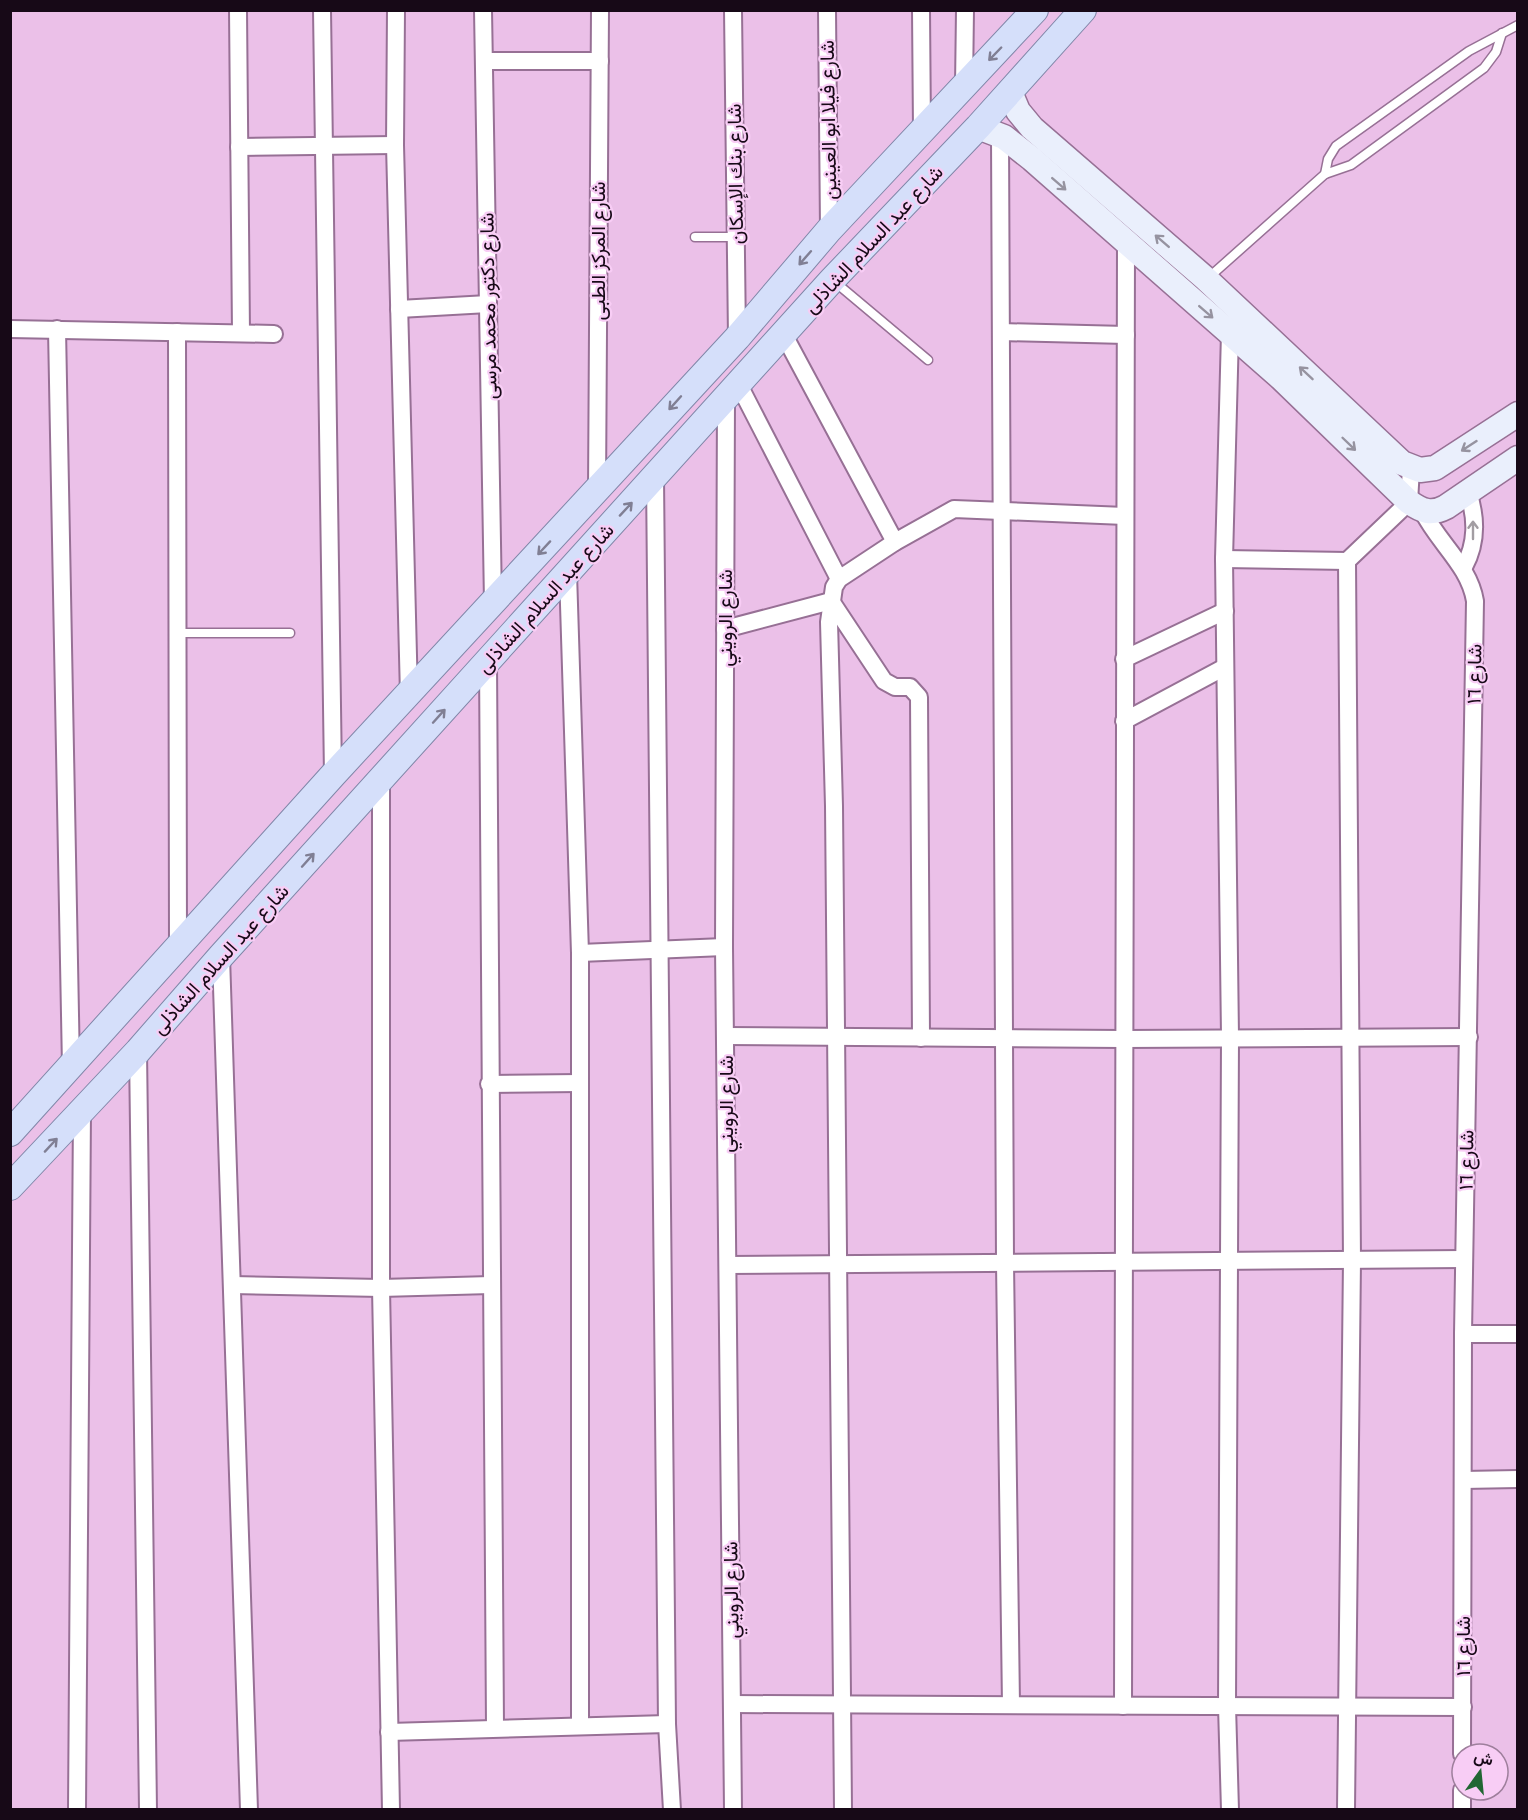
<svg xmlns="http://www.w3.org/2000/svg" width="1528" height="1820" font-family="'Exo 2',Vazirmatn,sans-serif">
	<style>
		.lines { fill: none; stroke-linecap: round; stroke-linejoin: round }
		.service-casing { stroke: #977095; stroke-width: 11 }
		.minor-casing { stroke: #977095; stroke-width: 20 }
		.secondary-casing { stroke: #977095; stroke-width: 27 }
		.primary-casing { stroke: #8086a8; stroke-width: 28 }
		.service { stroke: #fff; stroke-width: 8 }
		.minor { stroke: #fff; stroke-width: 16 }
		.secondary { stroke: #eaeffc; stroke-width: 24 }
		.primary { stroke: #d5dffa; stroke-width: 26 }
		.oneway { stroke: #807f94 }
		.oneway2 { stroke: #9693a0 }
		.oneway3 { stroke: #a29da2 }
		.labels { text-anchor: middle; stroke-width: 4.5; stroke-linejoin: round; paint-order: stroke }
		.street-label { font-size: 20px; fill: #170917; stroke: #f8cdf5 }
	</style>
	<rect width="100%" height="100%" fill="#ebc0e8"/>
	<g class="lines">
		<g class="service-casing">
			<g id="service">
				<path d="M1325,174L1328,159L1336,146L1469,51L1518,25"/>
				<path d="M695,237H735"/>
				<path d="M1207,279L1325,174L1351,165L1484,68L1496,52L1502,33"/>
				<path d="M835,282L928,360"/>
				<path d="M177,633H290"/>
			</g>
		</g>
		<g class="minor-casing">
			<g id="minor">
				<path d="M238,10L241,333"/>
				<path d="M322,10L333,775"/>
				<path d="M396,10L395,145L409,695"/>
				<path d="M483,10L493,602"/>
				<path d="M733,10L737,338"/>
				<path d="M827,10L829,230"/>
				<path d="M921,10L922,131"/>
				<path d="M484,61H600"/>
				<path d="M964,86L965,10"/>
				<path d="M1000,135L1005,1263L1011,1705"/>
				<path d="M239,147L395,145"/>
				<path d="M399,309L488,304"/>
				<path d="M10,329L274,334"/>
				<path d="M57,329L71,1067"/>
				<path d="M177,332L178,949"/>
				<path d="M1001,332L1126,335"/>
				<path d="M784,335L895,542"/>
				<path d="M739,385L839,579"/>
				<path d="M726,398L724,947L733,1810"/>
				<path d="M655,477L667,1724L672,1810"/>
				<path d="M597,491L600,10"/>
				<path d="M1422,510C1438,543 1469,565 1475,601L1463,1334L1462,1754"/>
				<path d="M1224,559L1347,561L1409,502L1411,468"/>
				<path d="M1464,567C1477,543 1477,519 1468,492"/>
				<path d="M568,573L580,953V1726"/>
				<path d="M725,629L831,601L884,681L895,687H910L919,697L921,1038"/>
				<path d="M1124,659L1225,611"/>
				<path d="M488,662L495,1727"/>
				<path d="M1124,721L1225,667"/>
				<path d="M381,780V1288L391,1810"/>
				<path d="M580,953L724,947"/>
				<path d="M221,956L249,1810"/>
				<path d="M726,1036L1123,1039L1469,1037"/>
				<path d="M138,1051L148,1810"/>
				<path d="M489,1084L580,1083"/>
				<path d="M728,1265L1464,1259"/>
				<path d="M232,1285L381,1288L491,1285"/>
				<path d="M1463,1334H1518"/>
				<path d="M1463,1480L1518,1479"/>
				<path d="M732,1704L1463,1707"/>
				<path d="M1123,1706L1126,243"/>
				<path d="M389,1732L667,1724"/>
				<path d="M77,1810L82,1110"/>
				<path d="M843,1810L834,806L829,622L834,587L839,579L895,542L954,509L1125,516"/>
				<path d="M1230,1810L1227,1706L1230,1037L1224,559L1230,333"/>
				<path d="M1346,1810L1352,1260L1347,561"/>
				<path d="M1462,1810V1790"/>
			</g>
		</g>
		<g class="secondary-casing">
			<g id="secondary">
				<path d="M1010,92L1018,111L1032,128L1206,279L1402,463L1420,470L1435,468L1518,414"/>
				<path d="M978,127L1004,137L1032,159L1281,378L1409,502C1422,511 1431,515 1446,507L1518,458"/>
			</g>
		</g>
		<g class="primary-casing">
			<g id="primary">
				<path d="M10,1133L333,775L737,338L829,230L1035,10"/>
				<path d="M10,1187L138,1051L221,956L832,280L978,127L1083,10"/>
			</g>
		</g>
		<use href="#service" class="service"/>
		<use href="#minor" class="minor"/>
		<use href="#secondary" class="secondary"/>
		<use href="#primary" class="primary"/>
	</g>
	<defs><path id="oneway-shaft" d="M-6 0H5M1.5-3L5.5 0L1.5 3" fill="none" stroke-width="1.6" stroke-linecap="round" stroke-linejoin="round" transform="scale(1.5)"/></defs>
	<g class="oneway">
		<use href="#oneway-shaft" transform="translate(995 54) rotate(134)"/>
		<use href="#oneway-shaft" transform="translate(805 258) rotate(131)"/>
		<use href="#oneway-shaft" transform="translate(675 403) rotate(132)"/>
		<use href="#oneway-shaft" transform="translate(626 509) rotate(-47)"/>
		<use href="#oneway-shaft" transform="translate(544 548) rotate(133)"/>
		<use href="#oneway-shaft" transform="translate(439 716) rotate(-48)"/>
		<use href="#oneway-shaft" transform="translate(308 860) rotate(-48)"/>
		<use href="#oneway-shaft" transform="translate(51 1145) rotate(-47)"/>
	</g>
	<g class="oneway2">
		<use href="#oneway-shaft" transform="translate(1059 184) rotate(41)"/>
		<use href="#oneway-shaft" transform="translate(1162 241) rotate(-139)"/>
		<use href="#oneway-shaft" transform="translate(1206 312) rotate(41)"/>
		<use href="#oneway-shaft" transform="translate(1306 373) rotate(-137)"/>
		<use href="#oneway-shaft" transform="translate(1349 444) rotate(44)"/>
		<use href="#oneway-shaft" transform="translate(1469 446) rotate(147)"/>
	</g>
	<use class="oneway3" href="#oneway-shaft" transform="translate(1473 530) rotate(-90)"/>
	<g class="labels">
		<g class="street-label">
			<text transform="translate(828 120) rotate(-91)" y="7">شارع فيلا ابو العينين</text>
			<text transform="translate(735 174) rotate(-91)" y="7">شارع بنك الإسكان</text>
			<text transform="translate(873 239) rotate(-47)" y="7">شارع عبد السلام الشاذلى</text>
			<text transform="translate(598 251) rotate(-90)" y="7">شارع المركز الطبى</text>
			<text transform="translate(488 306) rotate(-91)" y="7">شارع دكتور محمد مرسى</text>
			<text transform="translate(545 598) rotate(-48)" y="7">شارع عبد السلام الشاذلى</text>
			<text transform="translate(725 618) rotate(-90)" y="7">شارع الرويني</text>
			<text transform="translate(1474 674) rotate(-89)" y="7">شارع ١٦</text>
			<text transform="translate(220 959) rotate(-48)" y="7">شارع عبد السلام الشاذلى</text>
			<text transform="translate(726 1104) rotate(-90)" y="7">شارع الرويني</text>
			<text transform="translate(1466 1160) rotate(-89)" y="7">شارع ١٦</text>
			<text transform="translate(731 1590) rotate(-91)" y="7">شارع الرويني</text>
			<text transform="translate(1463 1646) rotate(-90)" y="7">شارع ١٦</text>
		</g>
	</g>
	<rect width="1528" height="1820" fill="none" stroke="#170917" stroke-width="24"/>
	<g transform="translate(1480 1772) rotate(15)"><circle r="28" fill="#f8cdf5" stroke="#9e7f9c" stroke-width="1.5"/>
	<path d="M0-4.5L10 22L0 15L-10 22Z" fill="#216733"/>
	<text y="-9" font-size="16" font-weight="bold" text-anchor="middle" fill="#170917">ش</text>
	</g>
</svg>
